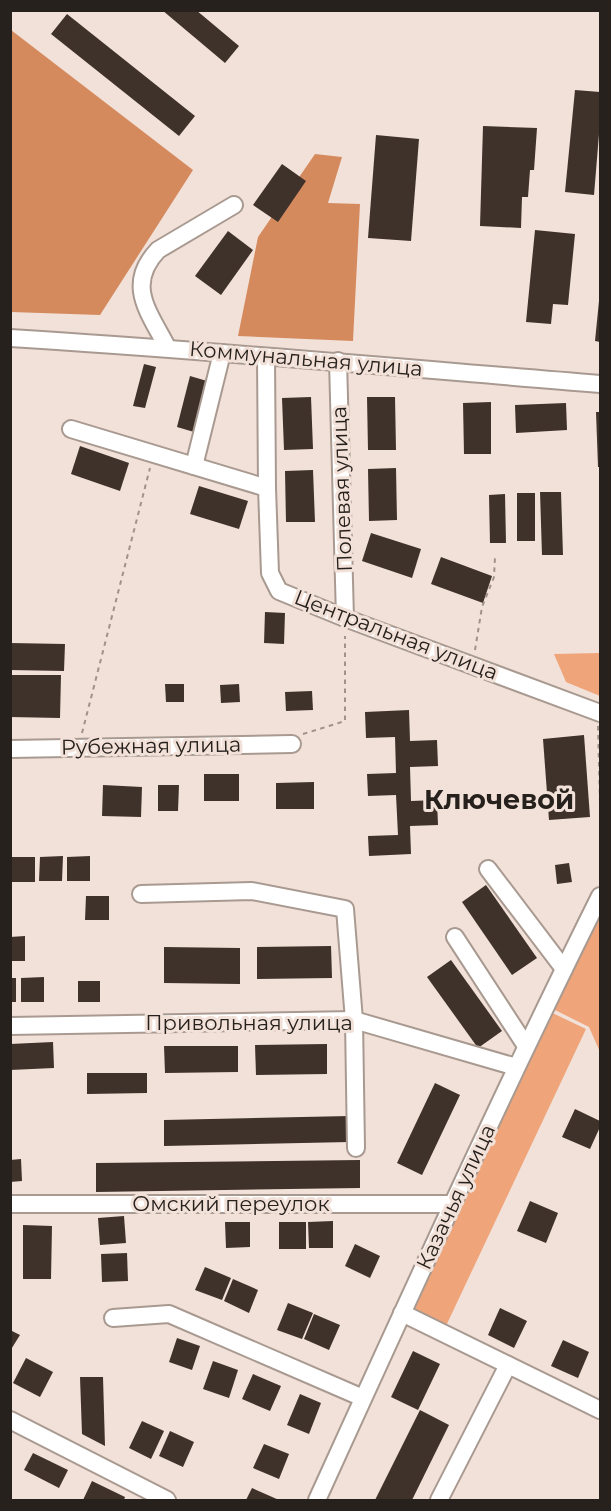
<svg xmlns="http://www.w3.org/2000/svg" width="611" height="1511" font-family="Montserrat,sans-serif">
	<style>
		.green { fill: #efa479 }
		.forest { fill: #d58a5e }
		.building { fill: #3f322b }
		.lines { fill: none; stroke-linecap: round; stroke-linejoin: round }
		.minor-casing { stroke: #a99a91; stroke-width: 20 }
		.path { stroke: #9e928b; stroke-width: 2; stroke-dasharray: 4.5 4.5; stroke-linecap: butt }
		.minor { stroke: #fff; stroke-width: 16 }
		.labels { text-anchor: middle; stroke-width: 6; stroke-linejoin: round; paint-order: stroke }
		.street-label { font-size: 21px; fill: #27211d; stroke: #f2e1d8 }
		.district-label { font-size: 27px; font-weight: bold; fill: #27211d; stroke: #f2e1d8 }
	</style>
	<rect width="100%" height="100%" fill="#f2e1d8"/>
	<g class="green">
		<path d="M600,653V696L566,682L554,654Z"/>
		<path d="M600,907V1052L589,1027L553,1009Z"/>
		<path d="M544,1009L586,1029L445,1328L403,1308Z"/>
	</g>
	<g class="forest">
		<path d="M11,30L193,170L100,315L11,312Z"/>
		<path d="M315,154L342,157L328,203L360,204L353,341L238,336L258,237Z"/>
	</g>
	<g class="building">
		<path d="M162,10H196L239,46L225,63Z"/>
		<path d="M67,14L195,116L179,136L51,34Z"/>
		<path d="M575,90L600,92V122L594,195L565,192Z"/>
		<path d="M483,126L537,128L534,170H530L528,197H522L521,228L480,226Z"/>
		<path d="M376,135L419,139L411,241L368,238Z"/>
		<path d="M282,164L306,181L278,222L253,205Z"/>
		<path d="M535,230L575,234L568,305L553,304L551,324L526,322Z"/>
		<path d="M228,231L253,250L221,295L195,276Z"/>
		<path d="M599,301H600V342L595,341Z"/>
		<path d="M144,364L156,367L145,408L133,406Z"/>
		<path d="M190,376L207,381L194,432L177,427Z"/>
		<path d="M311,397L313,449L284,450L282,398Z"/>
		<path d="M367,397H395L396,450H368Z"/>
		<path d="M491,402V454H464L463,403Z"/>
		<path d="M566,403L567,430L516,433L515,405Z"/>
		<path d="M596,412H600V467H598Z"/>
		<path d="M80,446L129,463L120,491L71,474Z"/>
		<path d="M396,468L397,520L369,521L368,469Z"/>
		<path d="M313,470L315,522H286L285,471Z"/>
		<path d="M199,486L248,501L239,529L190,514Z"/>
		<path d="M540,492H561L563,555H542Z"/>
		<rect x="517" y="493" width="18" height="48"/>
		<path d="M505,494L506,543H490L489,495Z"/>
		<path d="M371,533L421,549L412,578L362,561Z"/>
		<path d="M441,557L492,576L483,603L431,584Z"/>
		<path d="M265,612L285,613L284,644L264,643Z"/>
		<path d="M10,643L65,644L64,671L10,670Z"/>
		<path d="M10,675H61L60,718L10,717Z"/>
		<path d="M165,684H184V702H166Z"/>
		<path d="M239,684L240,702L221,703L220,685Z"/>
		<path d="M312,691L313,710L286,711L285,692Z"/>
		<path d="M409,710L410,741L437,740L438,766L410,767L411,801L437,800L438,825L410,826L411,854L369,856L368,836L398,835L396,795L368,796L367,774L396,773L395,737L366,738L365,712Z"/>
		<path d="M584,735L590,817L549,820L543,739Z"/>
		<rect x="204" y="774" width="35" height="27"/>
		<path d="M314,782V809H276V783Z"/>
		<path d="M103,785L142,787L141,817L102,816Z"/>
		<path d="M158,785H179L178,811H158Z"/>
		<path d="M63,856L62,881H39L40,857Z"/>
		<path d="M90,856V881H67V857Z"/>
		<rect x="12" y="857" width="23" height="25"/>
		<path d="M569,863L572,882L557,884L555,865Z"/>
		<path d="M486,885L537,958L512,975L462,902Z"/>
		<path d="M86,896H109V920H85Z"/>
		<path d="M25,936V961H10V937Z"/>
		<path d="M331,946L332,978L257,979V947Z"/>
		<path d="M164,947L240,948V984L164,983Z"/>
		<path d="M451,960L502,1031L478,1048L427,977Z"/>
		<path d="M44,977V1002H21V978Z"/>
		<rect x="10" y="978" width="6" height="24"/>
		<rect x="78" y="981" width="22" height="21"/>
		<path d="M53,1042L54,1068L10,1070V1044Z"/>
		<path d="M327,1044V1074L256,1075L255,1045Z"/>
		<path d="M164,1046H238V1072L165,1073Z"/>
		<path d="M87,1073H147V1093L87,1094Z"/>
		<path d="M435,1083L460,1095L422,1175L397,1163Z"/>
		<path d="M575,1109L600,1121V1127L590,1149L562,1137Z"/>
		<path d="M350,1116V1142L164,1146V1120Z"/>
		<path d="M21,1159L22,1181L10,1182V1160Z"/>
		<path d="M360,1160V1188L96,1192V1163Z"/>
		<path d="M530,1201L558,1213L546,1243L517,1231Z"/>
		<path d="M124,1216L126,1243L100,1245L98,1218Z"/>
		<path d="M333,1221V1248H309L308,1222Z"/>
		<path d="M225,1222H250V1247L226,1248Z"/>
		<rect x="279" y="1222" width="27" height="27"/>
		<path d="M23,1225L52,1226L51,1279H23Z"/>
		<path d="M355,1244L380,1256L370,1278L345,1266Z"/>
		<path d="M127,1253L128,1281L102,1282L101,1254Z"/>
		<path d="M205,1267L231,1278L222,1300L195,1290Z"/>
		<path d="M233,1279L258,1290L249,1313L224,1301Z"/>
		<path d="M288,1303L313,1313L302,1339L277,1330Z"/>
		<path d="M500,1308L527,1321L514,1348L488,1335Z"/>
		<path d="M314,1314L340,1325L329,1350L304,1339Z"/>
		<path d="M10,1330L20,1335L10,1351Z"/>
		<path d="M177,1338L200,1346L192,1370L169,1362Z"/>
		<path d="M563,1340L589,1352L578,1378L551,1366Z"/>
		<path d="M413,1351L440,1364L418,1410L391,1397Z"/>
		<path d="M26,1358L53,1372L40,1397L13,1383Z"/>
		<path d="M213,1361L238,1370L229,1398L203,1389Z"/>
		<path d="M253,1374L281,1386L270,1411L242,1399Z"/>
		<path d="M80,1377H103L105,1446L82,1434Z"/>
		<path d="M300,1394L321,1403L309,1434L287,1425Z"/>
		<path d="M420,1410L449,1425L412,1500H375Z"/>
		<path d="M142,1421L164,1431L151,1459L129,1448Z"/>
		<path d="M170,1431L194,1442L183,1467L159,1456Z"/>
		<path d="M264,1444L289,1454L279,1479L253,1468Z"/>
		<path d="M33,1453L68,1470L59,1488L24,1470Z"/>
		<path d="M92,1481L125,1497L124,1500H83Z"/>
		<path d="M252,1488L279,1500H246Z"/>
	</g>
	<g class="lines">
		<g class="minor-casing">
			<g id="minor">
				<path d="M10,338C207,350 404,368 600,384"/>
				<path d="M167,347C149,312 125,285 158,250L234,205"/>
				<path d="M266,357L267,488"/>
				<path d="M338,361L345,618"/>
				<path d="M71,429L267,488L270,573L279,591L345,618L600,713"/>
				<path d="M194,466L222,353"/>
				<path d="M10,749L292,744"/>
				<path d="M488,869L564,969"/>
				<path d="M141,894L252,891L345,909L354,1020L356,1148"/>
				<path d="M455,937L526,1046"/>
				<path d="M10,1026L354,1020L516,1067"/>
				<path d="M10,1204H451"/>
				<path d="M402,1313L600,1410"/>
				<path d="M113,1318L169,1314L363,1398"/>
				<path d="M10,1420L167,1500"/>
				<path d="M317,1500C409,1298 501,1095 600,896"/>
				<path d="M439,1500L508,1365"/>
			</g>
		</g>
		<g class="path">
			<path d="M475,650L482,607L494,577L495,557"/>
			<path d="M598,726L600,803"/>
			<path d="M82,733L150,468"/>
			<path d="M303,734L345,721V636"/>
		</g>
		<use href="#minor" class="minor"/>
	</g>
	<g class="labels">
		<g class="street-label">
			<text transform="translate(306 359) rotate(5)" y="7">Коммунальная улица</text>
			<text transform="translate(342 489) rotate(-92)" y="7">Полевая улица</text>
			<text transform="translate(396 635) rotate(21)" y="7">Центральная улица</text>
			<text transform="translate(151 746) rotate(-1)" y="7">Рубежная улица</text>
			<text x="249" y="1030">Привольная улица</text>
			<text transform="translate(456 1197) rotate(-65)" y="7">Казачья улица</text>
			<text x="231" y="1211">Омский переулок</text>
		</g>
		<g class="district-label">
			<text x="499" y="809">Ключевой</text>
		</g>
	</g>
	<rect width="611" height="1511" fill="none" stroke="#27211d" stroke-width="24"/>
</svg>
